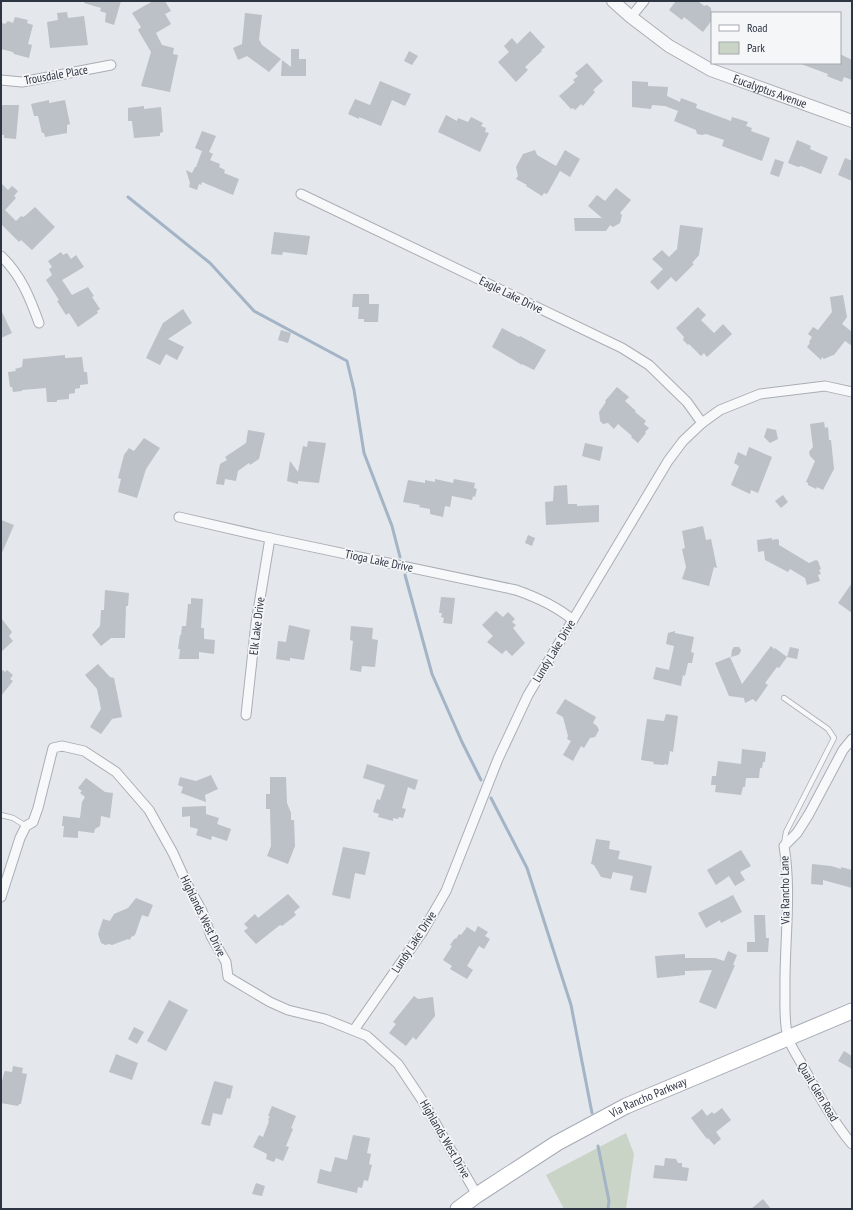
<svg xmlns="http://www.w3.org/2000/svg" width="853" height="1210" font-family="'PT Sans Narrow',sans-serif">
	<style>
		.green { fill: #c9d4c6 }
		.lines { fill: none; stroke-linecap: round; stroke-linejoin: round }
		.stream { stroke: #a3b4c7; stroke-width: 3 }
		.building { fill: #bcc0c7 }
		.service-casing { stroke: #a9aeb5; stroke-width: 6 }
		.minor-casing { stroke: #a9aeb5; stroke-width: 11 }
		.tertiary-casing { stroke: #a9aeb5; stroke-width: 14 }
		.primary-casing { stroke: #a5abb5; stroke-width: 17 }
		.service { stroke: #f7f8f9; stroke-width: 4.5 }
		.minor { stroke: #f7f8f9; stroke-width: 9 }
		.tertiary { stroke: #f7f8f9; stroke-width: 12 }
		.primary { stroke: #fff; stroke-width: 15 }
		.labels { text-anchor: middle; stroke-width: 3.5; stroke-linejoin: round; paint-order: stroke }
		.street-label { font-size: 12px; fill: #2d3442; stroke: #f4f6f8 }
	</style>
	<rect width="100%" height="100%" fill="#e4e7eb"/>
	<path class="green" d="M626,1133L634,1154L626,1209H564L546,1175Z"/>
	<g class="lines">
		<g class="stream">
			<path d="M128,197L210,263L254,311L347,361L354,390L364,453L392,526L400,557"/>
			<path d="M405,575L432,674L462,742L481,780"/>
			<path d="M491,798L527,868L571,1005L592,1113"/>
			<path d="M598,1146L609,1201L608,1209"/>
		</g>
	</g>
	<g class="building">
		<path d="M85,1H121L114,25L105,22L106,13L100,11L101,8L84,3Z"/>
		<path d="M153,1H165L171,11L165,14L171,24L156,33L162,45L174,48L173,54L178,55L170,92L141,86L151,52L138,30L141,27L132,13Z"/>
		<path d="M676,1H698L704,6L707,5L711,8L712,20L703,32L684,17L682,20L669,10Z"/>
		<path d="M67,12L68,18L84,16L88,45L50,48L47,22L58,20L57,13Z"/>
		<path d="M245,13L262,15L259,39L262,45L281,59L269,72L247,56L238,60L233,48L242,44Z"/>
		<path d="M15,17L28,20L27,23L33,25L28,44L32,45L29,58L14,54L13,52L1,49V29L2,23L5,24L8,21L13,23Z"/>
		<path d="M530,31L545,47L541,50L542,51L525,67L528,70L516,82L498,62L509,52L504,46L512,38L517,44Z"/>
		<path d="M291,49H299V59H306V76H281L282,60L291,67Z"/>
		<path d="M409,51L418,56L412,65L404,61Z"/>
		<path d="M840,54L852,60V80L844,77L842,82L827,76L828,74L801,64V63H840Z"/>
		<path d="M587,63L603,81L593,90L595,92L583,106L581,104L575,110L573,108L571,109L559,96L575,82L573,80L578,76L575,73Z"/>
		<path d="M380,81L411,94L405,106L392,100L381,126L359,117V119L348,114L355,99L370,105Z"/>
		<path d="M632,81L648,82V86L668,87L667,96L680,102L681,98L697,104L696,108L731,121L732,117L748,122L746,126L752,128L751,131L770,138L762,161L722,146L724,140L706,134L702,135L697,134L696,130L674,121L678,111L665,106L652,105L651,109L632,107Z"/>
		<path d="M49,100V103L65,100L70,124L67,125V133L45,137L44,133H42L38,116H34L31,104Z"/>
		<path d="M2,105H19L16,139L4,138V135H1V109Z"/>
		<path d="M144,106V109L161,107L163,132L160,133V136L134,138L132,121H128V108Z"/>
		<path d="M446,115L457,121L458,118L468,122L471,117L483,123L481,126L486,128L485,132L489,133L480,152L438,132Z"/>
		<path d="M202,131L216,136L209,152L213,154L210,160L220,164L219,167L225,170L224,173L239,179L233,195L202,182L201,185L199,184L197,190L189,187L190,183L186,170L192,173L195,167H196L202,151L195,148Z"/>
		<path d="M797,140L811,146L810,149L828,157L821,174L801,166L798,167L788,163Z"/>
		<path d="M535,150L537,155L556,166L565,150L580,159L570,177L560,171L547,194L544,193L542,196L526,186L527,185L516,179L518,176L516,167L523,154Z"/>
		<path d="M845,158L852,161V181L838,175Z"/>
		<path d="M775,159L784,162L779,177L770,174Z"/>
		<path d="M1,183L8,190L12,186L18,191L14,196L16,198L5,210L16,221L21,216L23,217L25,216L35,207L55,227L32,250L21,240L19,242L1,224Z"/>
		<path d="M616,188L631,200L620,213L622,215L620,223L613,227L610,225L606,231H575L574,218H602L588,206L597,195L605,201Z"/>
		<path d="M680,225L703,228L699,255L692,263L694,264L676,282L671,277L658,290L650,282L663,269L652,259L662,250L669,257L677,249Z"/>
		<path d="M274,232L310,236L307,255L283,252L282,255L271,254Z"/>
		<path d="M61,252L63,255L67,253L71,259L76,255L84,267L62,280L72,295L88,287L94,296L92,297L100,309L97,311L98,313L78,327L69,313L66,315L57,301L59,300L46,280L52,275L49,269L52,267L48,261Z"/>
		<path d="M353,294H369V304H379L378,322H364V319H358L359,307H352Z"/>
		<path d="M843,295L847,317L842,324L852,332V346L845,341L834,355H833L824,359L822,357L821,360L807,347L810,343L809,342L812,337L808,334L813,327L818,330L832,312L830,297Z"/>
		<path d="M698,307L706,315L701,320L714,333L723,324L732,334L707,357L704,353L701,356L689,344L688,345L683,340L684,337L676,328Z"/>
		<path d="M183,309L192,323L168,339L184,347L177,360L166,354L160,365L146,358L163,323Z"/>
		<path d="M1,310L12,333L1,338Z"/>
		<path d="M502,328L519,337L520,336L546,350L534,370L522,364V365L492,347Z"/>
		<path d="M281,330L291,333L288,343L278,340Z"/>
		<path d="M65,355V358L82,357L84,372H87L88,384L80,385V388L75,389V393L69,394V399L57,400V402H47L46,388L22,390V391L13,392L12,387H10L8,372L16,371L15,369L22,367L23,359Z"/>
		<path d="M617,387L629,397L625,401L636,411L635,412L646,421L644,424L649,428L645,432L646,433L638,443L631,437L632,436L618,424L614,429L608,423L603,424L600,421L599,412L606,402L605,401Z"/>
		<path d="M824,422L825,428L828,427L829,440H831L834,469L823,490L817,487L816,489L808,485V483L806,482L815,461L810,456L809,452L813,447L810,424Z"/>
		<path d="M767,428L776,430L778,439L770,443L764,437Z"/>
		<path d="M248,430L265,433L259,459L250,465L249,463L238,471L236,481L225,479L224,485L216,484L220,464L227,460L225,457L246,443Z"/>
		<path d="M144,438L160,448L146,469L137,498L118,492L121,479L118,478L124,455L129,448L134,451Z"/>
		<path d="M308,441L326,443L319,483L298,481V484L287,481L290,461L298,472L303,446L307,447Z"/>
		<path d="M585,443L603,447L600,461L582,456Z"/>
		<path d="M749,447L772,457L758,493L751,490L750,494L731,485L739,466L734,463L738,452L746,456Z"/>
		<path d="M435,479L453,483L454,479L475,483L474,488L477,489L475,497L473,496L472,500L452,496L450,507L445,506L443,517L430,514V509L419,507L420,505L403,502L408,480L425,483V480L435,482Z"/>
		<path d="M567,485L568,504H577V506L599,505V522L546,525L545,502L553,501L554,486Z"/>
		<path d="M783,495L788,502L781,508L775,501Z"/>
		<path d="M1,520L14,525L1,555Z"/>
		<path d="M703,526L706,540L711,539L717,568L714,567L709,586L682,579L686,567L682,549L685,548L682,531Z"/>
		<path d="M528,535L535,538L532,546L525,543Z"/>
		<path d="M772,538V540L777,539L779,540V545L809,563L816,560L818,561L821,569L819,570L821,574L818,575L820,581L807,585L805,578L790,569L788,572L765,560L764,551L758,552L757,540Z"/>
		<path d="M852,583V613L838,603Z"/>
		<path d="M105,590L129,593L128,606H126L125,638H111L101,646L92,635L100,626L101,610H104Z"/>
		<path d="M441,597L455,598L452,624L443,623L444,618L441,617L442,613H439Z"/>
		<path d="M191,598L203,599L201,628H204V639L215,640L214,654L199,652V659H179L180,649H178L180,635H181L182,626H186L188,604H191Z"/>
		<path d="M496,611L503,617L508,612L515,619L512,622L516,625L513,628L525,643L512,656L506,650L502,654L487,642L493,636L482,625Z"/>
		<path d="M1,618L12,632L9,636L13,641L1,652Z"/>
		<path d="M289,625L310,630L304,660L290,658V661L276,659L278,641L286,642Z"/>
		<path d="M351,626L373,628L372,639L378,640L375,667L362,666L361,672L350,670L353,641L350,640Z"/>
		<path d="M675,631V633L694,637L691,652L694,653L692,663H688L685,676L683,675L681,686L653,679L656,667L669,670L674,646L666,644L668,633Z"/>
		<path d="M771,646L774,649L775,648L787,657L779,668L777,667L765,683L768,685L756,702L753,699L745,703L744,698L729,696L715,663L730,657L742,684Z"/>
		<path d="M734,647H739L741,650L740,653L738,655L731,657L732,650Z"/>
		<path d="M790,647L799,649L797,659L787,657Z"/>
		<path d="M98,664L110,677L114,678L122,717L112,719L101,734L90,727L101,709L97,689L85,675Z"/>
		<path d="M1,669L5,672L7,670L13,675L10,679L13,681L1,696Z"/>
		<path d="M565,699L596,717L593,723L597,726L599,730L595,737L590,738L584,748L581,746L573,761L563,755L571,741L567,739L568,736L563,717L556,713Z"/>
		<path d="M666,714L678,716L673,752L670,751L668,765L665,764L664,765L653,764L654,762L641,760L647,719L664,721Z"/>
		<path d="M742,749L766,752L765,762H763L762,768H760L759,778H746L745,787H743L741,795L715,792L716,785H711L712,776H716L718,761L741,764Z"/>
		<path d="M367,764L418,780L415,790L408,787L402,808L406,809L403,818L399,817L398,819L393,818V821L378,817L379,814L373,812L377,799L380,800L385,785L363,778Z"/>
		<path d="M211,775L218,789L205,795L206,802L181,793L183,787L178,785L180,777L196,781Z"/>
		<path d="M270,777H286L287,803L291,813V820H294L295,846L288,864L267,856L271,846L270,809H266V794H270Z"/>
		<path d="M86,778L105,792L113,793L110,818L101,816L100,826L95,829L94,833L78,831V838L63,837L64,826H62L63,816L80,818L82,802L85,797L80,793L82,791L78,788Z"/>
		<path d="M206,806V814L219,818L217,824L231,829L227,841L212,836L211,840L196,835L198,829L190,827V816L182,817V807Z"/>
		<path d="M596,839L610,841L609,849L620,851L618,859L652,866L646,893L630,890L633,876L613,872L611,879L601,877L594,865L591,864Z"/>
		<path d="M343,847L370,852L365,875L355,873L350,899L332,895Z"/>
		<path d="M741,850L751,866L740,872L745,880L735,886L729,876L716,885L707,870Z"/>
		<path d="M812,864L831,866L841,869V867L852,870V888L823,880V885L811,884Z"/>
		<path d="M288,894L300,907L294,912L296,915L282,926L280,925L256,944L244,931L248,928L244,924L255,914L258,918Z"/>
		<path d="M733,895L742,912L721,923L720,920L706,928L698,913Z"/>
		<path d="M136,898L153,905L148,917L142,915L135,935L131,937L130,940L128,939L112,945L109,944L105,945L101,943L98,934L103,919L110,921L114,914L128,908Z"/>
		<path d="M754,915H765L766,938H769L768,952H747V942H755Z"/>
		<path d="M478,926L488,932L485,936L490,939L484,949L479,946L467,966L473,970L467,979L450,969L452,966L443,960L452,946L450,945L455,938L456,939L459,934L461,935L467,927L475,932Z"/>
		<path d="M728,951L737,955L733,965H735L716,1009L699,1002L712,970L685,971V975L657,978L655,956L685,954V958H715L724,961Z"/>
		<path d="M414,996L418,999L433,997L435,1016L416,1040L413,1037L406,1046L389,1033L396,1024L393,1022Z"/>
		<path d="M169,1000L188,1010L166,1051L147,1041Z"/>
		<path d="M134,1027L144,1032L137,1044L128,1039Z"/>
		<path d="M844,1051L852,1056V1069L838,1061Z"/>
		<path d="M116,1054L138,1063L132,1080L109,1072Z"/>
		<path d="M13,1066L23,1068L22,1073L27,1074L21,1104H19L18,1106L1,1103V1086L4,1073L5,1071L12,1072Z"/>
		<path d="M215,1081L233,1086L230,1099L227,1098L222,1115L213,1113L210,1126L201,1124L214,1082Z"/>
		<path d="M272,1106L296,1116L291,1128L293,1129L286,1146L289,1147L283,1161L276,1158L274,1162L266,1159L267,1154L253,1147L259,1135L263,1137L269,1121L268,1120L270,1116H268Z"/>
		<path d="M722,1108L731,1120L716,1132L721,1139L714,1145L708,1138L707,1139L691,1118L702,1109L707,1116L712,1112L714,1114Z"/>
		<path d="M353,1135L370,1138L367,1153L371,1154L369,1164L372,1165L368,1181L364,1180L362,1188L358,1187L357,1193L317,1183L320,1169L331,1172L335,1157L347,1160Z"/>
		<path d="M665,1158L676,1159L678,1163H682V1167L689,1168L687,1181L653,1178L655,1165L664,1166Z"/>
		<path d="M256,1183L265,1186L262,1196L252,1194Z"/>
		<path d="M763,1199L771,1209H751Z"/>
	</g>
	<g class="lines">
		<g class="service-casing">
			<g id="service">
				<path d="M784,698L828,729L834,738L786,832L784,844"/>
				<path d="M1,815L13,818L26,826"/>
			</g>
		</g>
		<g class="minor-casing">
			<g id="minor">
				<path d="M631,17L644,1"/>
				<path d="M1,80L22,82L111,65"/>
				<path d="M301,194L622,348L649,365L687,402L702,423"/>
				<path d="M1,256C21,275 30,298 39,323"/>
				<path d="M179,517L270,538L516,590C536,597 556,606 573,620"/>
				<path d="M246,715L256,623L270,538"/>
				<path d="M852,739L843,750L809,814L797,833L784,846C792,894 784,944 785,992C785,1006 784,1023 788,1037C790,1045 796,1054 800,1061C815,1088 832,1121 852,1144"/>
				<path d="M1,897L20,838L26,826L33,822L38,808L53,748L62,746L84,751L116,772L149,810L173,853L188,886L202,911L211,936L226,962L228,977L270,1002L288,1010L325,1019L367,1036L398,1064L422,1100L477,1195"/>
				<path d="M354,1030L423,931L446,891L498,759L528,695L668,461L683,441L702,423L720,410L760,394L825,386L852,392"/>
			</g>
		</g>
		<g class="tertiary-casing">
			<g id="tertiary">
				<path id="s1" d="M613,1L631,17L669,46L711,70L852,121"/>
			</g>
		</g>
		<g class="primary-casing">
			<g id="primary">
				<path id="s2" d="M458,1209L477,1195L557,1143L626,1106L852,1011"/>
			</g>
		</g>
		<use href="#service" class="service"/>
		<use href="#minor" class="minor"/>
		<use href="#tertiary" class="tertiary"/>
		<use href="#primary" class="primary"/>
	</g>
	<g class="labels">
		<g class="street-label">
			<text transform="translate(56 75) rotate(-10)" y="4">Trousdale Place</text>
			<text dy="4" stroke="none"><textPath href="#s1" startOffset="183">Eucalyptus Avenue</textPath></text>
			<text transform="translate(511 295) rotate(26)" y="4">Eagle Lake Drive</text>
			<text transform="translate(379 561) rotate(12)" y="4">Tioga Lake Drive</text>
			<text transform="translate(257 626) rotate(-83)" y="4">Elk Lake Drive</text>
			<text transform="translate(554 651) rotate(-59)" y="4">Lundy Lake Drive</text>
			<text transform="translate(785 890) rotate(-91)" y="4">Via Rancho Lane</text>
			<text transform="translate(203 916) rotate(64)" y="4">Highlands West Drive</text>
			<text transform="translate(414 942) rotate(-57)" y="4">Lundy Lake Drive</text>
			<text transform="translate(818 1092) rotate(59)" y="4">Quail Glen Road</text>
			<text dy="4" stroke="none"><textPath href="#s2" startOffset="221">Via Rancho Parkway</textPath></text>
			<text transform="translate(445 1139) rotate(60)" y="4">Highlands West Drive</text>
		</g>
	</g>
	<rect width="853" height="1210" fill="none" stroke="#2d3442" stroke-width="4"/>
	<rect x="711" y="12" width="130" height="52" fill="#f4f6f8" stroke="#a4a8af"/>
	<rect x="719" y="25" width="20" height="6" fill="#ffffff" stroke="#a4a8af"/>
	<text x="747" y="32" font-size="12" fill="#2d3442">Road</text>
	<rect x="719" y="42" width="20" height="12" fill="#c9d4c6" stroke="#a4a8af"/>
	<text x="747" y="52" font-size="12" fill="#2d3442">Park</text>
</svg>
